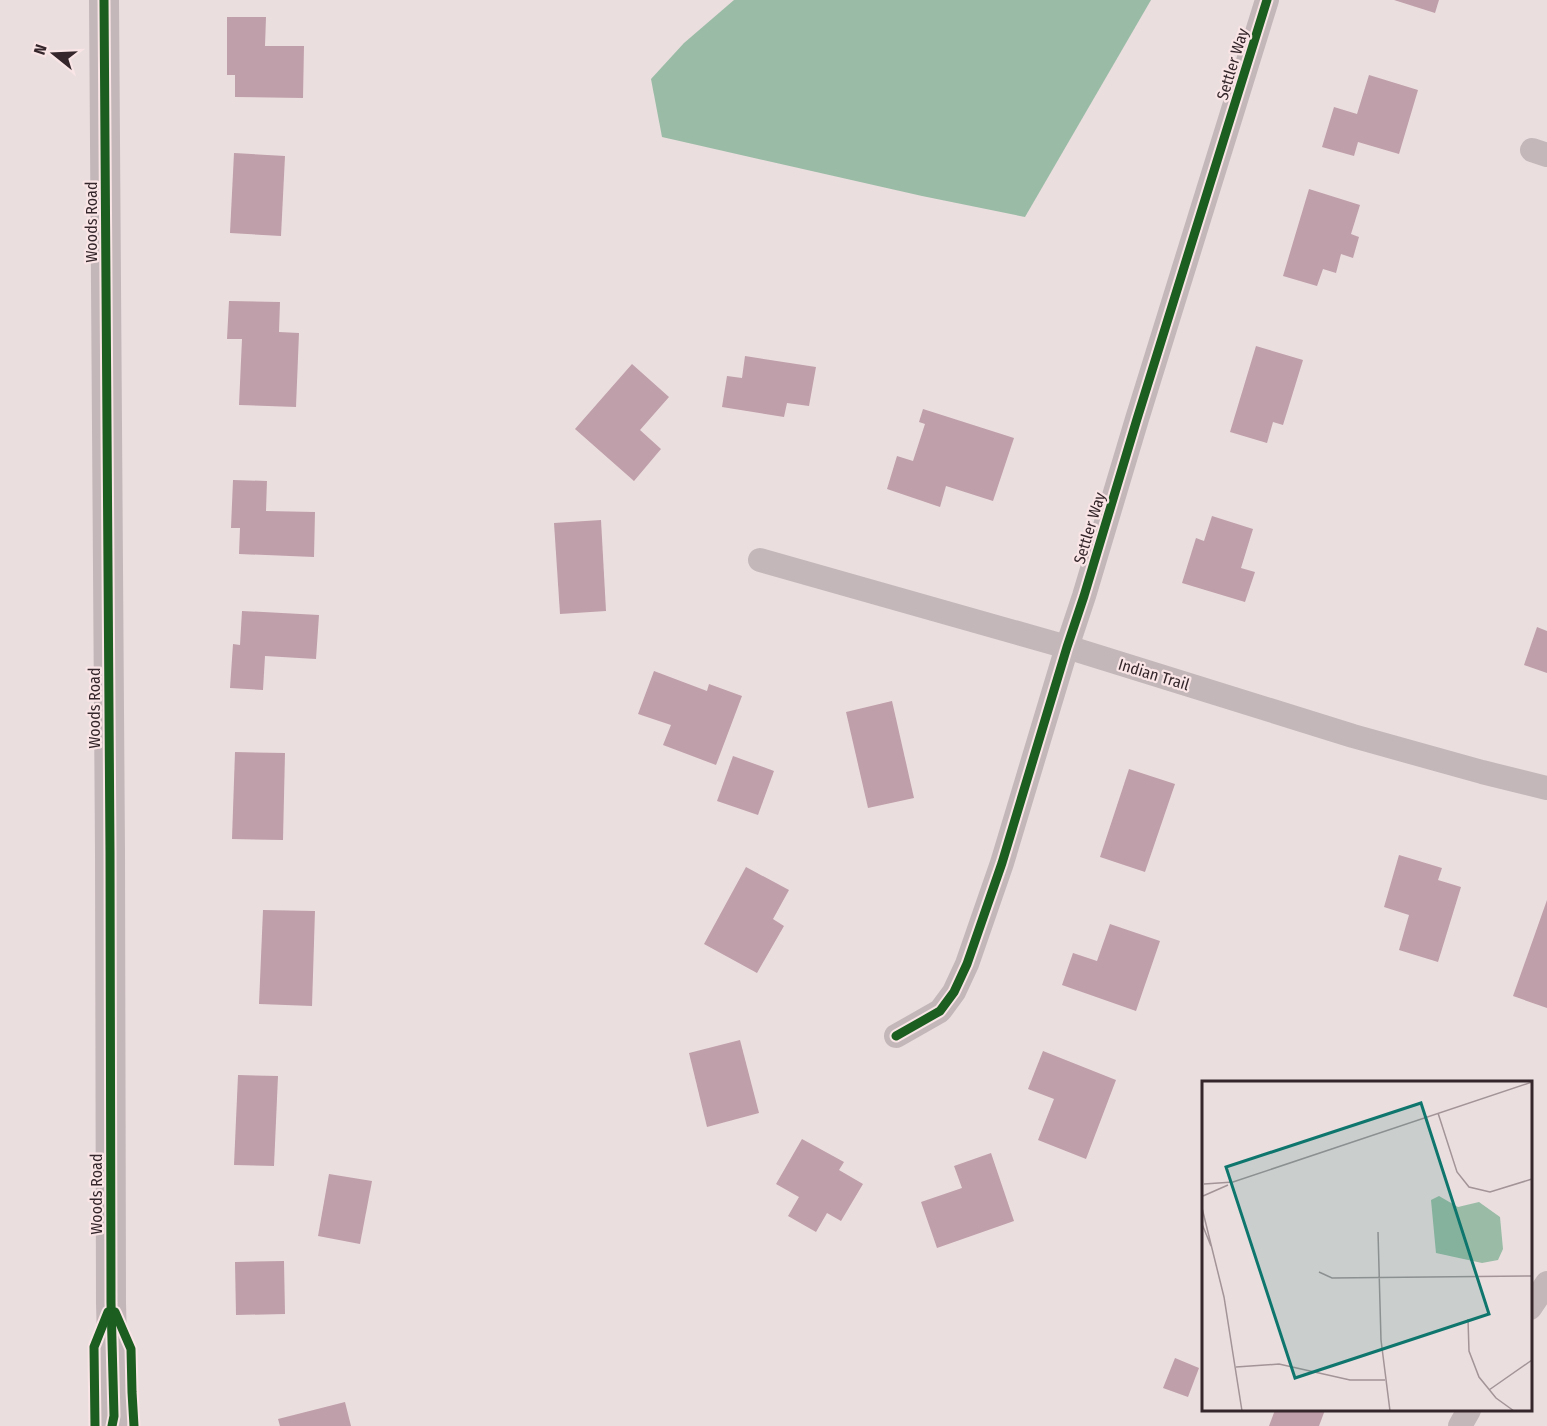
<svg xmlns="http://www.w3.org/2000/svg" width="1547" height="1426" font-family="'Fira Sans Condensed',sans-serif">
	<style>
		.water { fill: #9abca6 }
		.building { fill: #bf9faa }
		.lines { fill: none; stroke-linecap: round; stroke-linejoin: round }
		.minor { stroke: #c4b7b9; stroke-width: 24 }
		.tertiary { stroke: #c4b7b9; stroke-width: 30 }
		.cycleway-casing { stroke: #f9e4e6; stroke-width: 13 }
		.cycleway { stroke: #1b5e20; stroke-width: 9 }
		.labels { text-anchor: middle; stroke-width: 4.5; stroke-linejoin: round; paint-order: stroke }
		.street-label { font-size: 16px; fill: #34262a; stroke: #f9e4e6 }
		.inset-road { fill: none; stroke: #a29497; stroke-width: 1.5 }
		.view { fill: #0f766e; fill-opacity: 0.15; stroke: #0f766e; stroke-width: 3 }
		.inset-edge { fill: none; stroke: #34262a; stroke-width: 3 }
	</style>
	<rect width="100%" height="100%" fill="#ebdedf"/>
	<path class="water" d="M734,0H1151L1025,217L922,196L662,137L651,79L684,43Z"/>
	<g class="building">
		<path d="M1394,0H1439L1435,13Z"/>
		<path d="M227,17H266L265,46H304L303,98L235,97V75H227Z"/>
		<path d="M1369,75L1418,90L1399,154L1358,142L1354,156L1322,147L1334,107L1357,114Z"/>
		<path d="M234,153L285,156L281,236L230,233Z"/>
		<path d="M1309,189L1360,205L1351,234L1359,237L1353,258L1341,254L1336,273L1323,269L1317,286L1283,276Z"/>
		<path d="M229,301L280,302L279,332L299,333L296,407L239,405L242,339H227Z"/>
		<path d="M1256,346L1303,360L1283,425L1273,422L1267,443L1230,432Z"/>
		<path d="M745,356L816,367L809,406L787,403L784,417L722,407L727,376L742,378Z"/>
		<path d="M632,364L669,397L640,430L661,449L634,481L575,429Z"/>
		<path d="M923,409L1014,438L993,501L946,486L940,507L887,489L897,456L913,461L925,424L919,422Z"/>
		<path d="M233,480L267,481L266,511L315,512L314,557L239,554L240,528H231Z"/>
		<path d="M1212,516L1253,529L1241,568L1255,572L1245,602L1182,583L1196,538L1204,541Z"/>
		<path d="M601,520L606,611L560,614L554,523Z"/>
		<path d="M242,611L319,615L316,659L265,656L263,690L230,688L233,644L240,645Z"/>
		<path d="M1537,627L1547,631V673L1524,665Z"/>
		<path d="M654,671L707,691L709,684L742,696L716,765L663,745L671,725L638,714Z"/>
		<path d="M892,701L914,798L868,808L846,712Z"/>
		<path d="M235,752L285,753L283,840L232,839Z"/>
		<path d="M733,756L774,771L758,815L717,801Z"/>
		<path d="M1129,769L1175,784L1145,872L1100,857Z"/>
		<path d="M1399,855L1442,868L1438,880L1461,887L1438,962L1399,950L1409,915L1384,907Z"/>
		<path d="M746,867L789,890L773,919L784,926L757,973L704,944Z"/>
		<path d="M1547,900V1008L1513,996Z"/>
		<path d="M263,910L315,911L312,1006L259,1004Z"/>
		<path d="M1110,924L1160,941L1136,1011L1062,985L1073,953L1097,961Z"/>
		<path d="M740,1040L759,1113L707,1127L689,1053Z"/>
		<path d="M1043,1051L1116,1080L1086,1159L1038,1140L1054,1099L1028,1089Z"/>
		<path d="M238,1075L278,1076L274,1166L234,1165Z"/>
		<path d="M802,1139L844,1162L839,1170L863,1184L841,1221L827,1213L816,1232L788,1216L799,1197L776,1184Z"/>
		<path d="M991,1153L1014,1221L937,1248L921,1202L962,1188L954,1166Z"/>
		<path d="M329,1174L372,1181L360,1244L318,1236Z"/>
		<path d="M284,1261L285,1314L236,1315L235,1262Z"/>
		<path d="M1175,1358L1199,1368L1188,1397L1163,1388Z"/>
		<path d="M345,1402L351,1426H280L278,1419Z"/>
		<path d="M1275,1410H1325L1319,1426H1269Z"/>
	</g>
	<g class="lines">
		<g class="minor">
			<path d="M1532,150L1547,155"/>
			<path d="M760,560L1067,647L1353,736L1482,772L1547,788"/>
			<path d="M896,1036L940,1011L954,992L967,964L1002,863L1067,647L1084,596L1137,419L1267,0"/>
			<path d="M1530,1308L1547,1283"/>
			<path d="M1460,1426L1469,1410"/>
		</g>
		<path class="tertiary" d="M104,0L110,852L111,1303L114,1416L112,1426"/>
		<g class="cycleway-casing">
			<g id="cycleway">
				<path d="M104,0L110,852L111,1303L114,1416L112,1426"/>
				<path d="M896,1036L940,1011L954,992L967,964L1002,863L1067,647L1084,596L1137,419L1267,0"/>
				<path d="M115,1312L131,1349L132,1392L134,1426"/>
				<path d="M95,1426L94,1347L108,1312"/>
			</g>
		</g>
		<use href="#cycleway" class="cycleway"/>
	</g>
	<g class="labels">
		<g class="street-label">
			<text transform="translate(1232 64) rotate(-73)" y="6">Settler Way</text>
			<text transform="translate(91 222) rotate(-90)" y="6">Woods Road</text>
			<text transform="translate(1089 528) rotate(-73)" y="6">Settler Way</text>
			<text transform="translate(1154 674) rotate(17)" y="6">Indian Trail</text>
			<text transform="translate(94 708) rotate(-90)" y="6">Woods Road</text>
			<text transform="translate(96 1194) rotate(-90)" y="6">Woods Road</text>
		</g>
	</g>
	<g transform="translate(1202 1081)">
		<rect width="330" height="330" fill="#ebdedf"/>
		<path d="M237,115L256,126L277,121L298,136L301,168L296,179L280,182L234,172L229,119Z" fill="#9abca6"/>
		<path class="inset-road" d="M236,32L255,91L267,106L288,111L330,98M2,103L31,101L330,1M1,115L26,104M0,127L22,216L40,330M0,143L9,165M176,151L179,259L188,330M117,191L130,197L330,195M266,238L267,270L277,296L294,317L312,330M34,286L77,283L148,299H183M287,309L330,279"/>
		<path class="view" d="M219,22L287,233L93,297L24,86Z"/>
		<rect width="330" height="330" class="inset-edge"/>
	</g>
	<g transform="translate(54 54) rotate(288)" stroke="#f9e4e6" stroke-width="4.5" paint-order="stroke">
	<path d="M0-4.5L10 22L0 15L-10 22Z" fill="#34262a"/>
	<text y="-9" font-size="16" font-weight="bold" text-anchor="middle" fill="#34262a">N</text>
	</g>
</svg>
